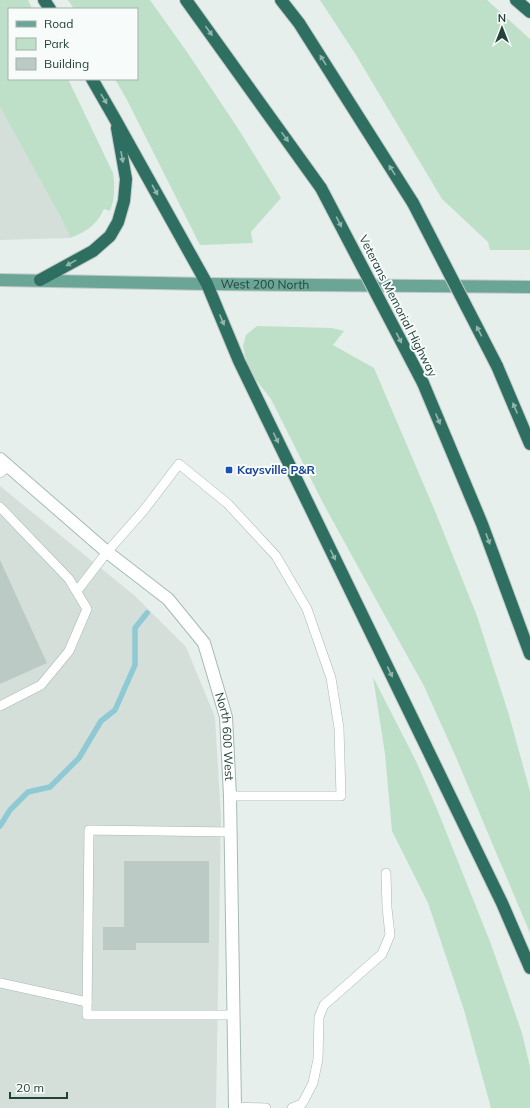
<svg xmlns="http://www.w3.org/2000/svg" width="530" height="1108" font-family="Mulish,sans-serif">
	<style>
		.built { fill: #d4dfda }
		.green { fill: #bfe0c8 }
		.lines { fill: none; stroke-linecap: round; stroke-linejoin: round }
		.stream { stroke: #8ec9d4; stroke-width: 5.5 }
		.building { fill: #bbcac4 }
		.lane-casing { stroke: #a8b8b2; stroke-width: 10 }
		.secondary-casing { stroke: #a4bbb3; stroke-width: 14 }
		.primary-casing { stroke: #c2cac8; stroke-width: 14 }
		.highway-casing { stroke: #c2cac8; stroke-width: 14 }
		.lane { stroke: #fff; stroke-width: 9 }
		.secondary { stroke: #fff; stroke-width: 12 }
		.primary { stroke: #6aa596; stroke-width: 12 }
		.highway { stroke: #2f6f62; stroke-width: 12 }
		.highway-bridge-casing { stroke: #c2cac8; stroke-width: 14; stroke-linecap: butt }
		.highway-bridge { stroke: #2f6f62; stroke-width: 12 }
		.oneway { fill: #93b5ae }
		.transit-dot { fill: #1a4fb4; stroke: #f7fbf9; stroke-width: 1.5 }
		.labels { text-anchor: middle; stroke-width: 4; stroke-linejoin: round; paint-order: stroke }
		.street-label { font-size: 12px; fill: #24423a; stroke: #f7fbf9 }
		.transit-label { font-size: 12px; font-weight: bold; fill: #164399; stroke: #f7fbf9; text-anchor: start }
	</style>
	<rect width="100%" height="100%" fill="#e6efeb"/>
	<g class="built">
		<path d="M0,107L61,218L70,238L0,240Z"/>
		<path d="M0,486L135,596L186,647L215,717L221,817L216,1108H0Z"/>
	</g>
	<g class="green">
		<path d="M0,0H28L32,9H9V79H68L113,173C115,187 115,198 110,211L104,209C96,226 87,231 70,238L61,218L0,107Z"/>
		<path d="M68,0H150L187,52L239,130L281,198L251,232L253,243L200,245L127,100L115,79H137V9H74Z"/>
		<path d="M320,0H487L530,39V250H490L488,242L442,199L356,55Z"/>
		<path d="M257,326L332,328L344,331L333,345L374,368L435,511L477,616L509,715L530,791V933L455,755L424,686L379,605L323,503L271,399L252,375L245,356L243,346L246,335Z"/>
		<path d="M373,677L416,761L437,809L491,944L522,1033L530,1067V1108H491L464,1010L428,903L392,831L385,754Z"/>
	</g>
	<g class="lines">
		<path class="stream" d="M0,826L10,810L28,792L50,787L79,758L101,721L115,710L135,665V628L147,613"/>
	</g>
	<g class="building">
		<path d="M0,560L47,663L0,684Z"/>
		<path d="M124,861H209V943H136V950H103V927H124Z"/>
	</g>
	<g class="lines">
		<g class="lane-casing">
			<g id="lane">
				<path d="M0,473L9,466"/>
				<path d="M0,507L69,579L87,609L69,651L41,685L0,706"/>
				<path d="M77,591L107,552L144,510L179,464L228,504L276,556L307,609L331,678L339,728L341,796H230"/>
				<path d="M231,832L89,830L87,1015H233"/>
				<path d="M0,983L87,1002"/>
				<path d="M235,1107L266,1108"/>
				<path d="M292,1108L302,1104L313,1083L318,1059L319,1017L324,1005L382,954L390,935L387,908L386,873"/>
			</g>
		</g>
		<g class="secondary-casing">
			<g id="secondary">
				<path id="s1" d="M0,459L107,552L168,599L204,643L226,717L230,796L235,1108"/>
			</g>
		</g>
		<g class="primary-casing">
			<g id="primary">
				<path id="s2" d="M0,280L207,284L530,287"/>
			</g>
		</g>
		<g class="highway-casing">
			<g id="highway">
				<path d="M44,0L50,9"/>
				<path d="M186,0L321,188"/>
				<path d="M281,0L299,23L413,203"/>
				<path d="M516,0L530,12"/>
				<path d="M92,79L115,119L207,284L239,361L502,903L530,968"/>
				<path d="M40,280L93,251L110,236L118,222L124,201L126,179L117,128"/>
				<path d="M497,366L530,444"/>
				<path d="M423,383L482,524L530,654"/>
			</g>
		</g>
		<use href="#lane" class="lane"/>
		<use href="#secondary" class="secondary"/>
		<use href="#primary" class="primary"/>
		<use href="#highway" class="highway"/>
		<g class="highway-bridge-casing">
			<g id="highway-bridge">
				<path d="M321,188L423,383"/>
				<path d="M413,203L497,366"/>
			</g>
		</g>
		<use href="#highway-bridge" class="highway-bridge"/>
	</g>
	<defs><path id="oneway-solid" d="M-6-.8H1V-3.2L6.5 0L1 3.2V.8H-6Z"/></defs>
	<g class="oneway">
		<use href="#oneway-solid" transform="translate(209 31) rotate(54)"/>
		<use href="#oneway-solid" transform="translate(323 60) rotate(-122)"/>
		<use href="#oneway-solid" transform="translate(104 99) rotate(59)"/>
		<use href="#oneway-solid" transform="translate(285 137) rotate(54)"/>
		<use href="#oneway-solid" transform="translate(122 157) rotate(80)"/>
		<use href="#oneway-solid" transform="translate(392 170) rotate(-122)"/>
		<use href="#oneway-solid" transform="translate(155 190) rotate(61)"/>
		<use href="#oneway-solid" transform="translate(339 222) rotate(63)"/>
		<use href="#oneway-solid" transform="translate(71 263) rotate(151)"/>
		<use href="#oneway-solid" transform="translate(222 320) rotate(67)"/>
		<use href="#oneway-solid" transform="translate(479 331) rotate(-117)"/>
		<use href="#oneway-solid" transform="translate(399 338) rotate(63)"/>
		<use href="#oneway-solid" transform="translate(515 408) rotate(-113)"/>
		<use href="#oneway-solid" transform="translate(438 419) rotate(67)"/>
		<use href="#oneway-solid" transform="translate(276 438) rotate(64)"/>
		<use href="#oneway-solid" transform="translate(488 539) rotate(70)"/>
		<use href="#oneway-solid" transform="translate(333 555) rotate(64)"/>
		<use href="#oneway-solid" transform="translate(390 672) rotate(64)"/>
	</g>
	<rect class="transit-dot" x="225" y="466" width="8" height="8" rx="2"/>
	<g class="labels">
		<g class="street-label">
			<text dy="4" stroke="none"><textPath href="#s2" startOffset="265">West 200 North</textPath></text>
			<text transform="translate(398 306) rotate(63)" y="4">Veterans Memorial Highway</text>
			<text dy="4" stroke="none"><textPath href="#s1" startOffset="372">North 600 West</textPath></text>
		</g>
		<g class="transit-label">
			<text x="237" y="474">Kaysville P&amp;R</text>
		</g>
	</g>
	<rect x="8" y="8" width="130" height="72" fill="#f7fbf9" stroke="#a3b1ad"/>
	<rect x="16" y="21" width="20" height="6" fill="#6aa596" stroke="#a3b1ad"/>
	<text x="44" y="28" font-size="12" fill="#24423a">Road</text>
	<rect x="16" y="38" width="20" height="12" fill="#bfe0c8" stroke="#a3b1ad"/>
	<text x="44" y="48" font-size="12" fill="#24423a">Park</text>
	<rect x="16" y="58" width="20" height="12" fill="#bbcac4" stroke="#a3b1ad"/>
	<text x="44" y="68" font-size="12" fill="#24423a">Building</text>
	<g transform="translate(502 28)" stroke="#f7fbf9" stroke-width="3" paint-order="stroke">
	<path d="M0-3L7 15L0 10L-7 15Z" fill="#24423a"/>
	<text y="-6" font-size="11" font-weight="bold" text-anchor="middle" fill="#24423a">N</text>
	</g>
	<path d="M10 1092v6h57v-6" fill="none" stroke="#24423a" stroke-width="2"/>
	<text x="16" y="1092" font-size="12" fill="#24423a" stroke="#f7fbf9" stroke-width="3" paint-order="stroke">20 m</text>
</svg>
